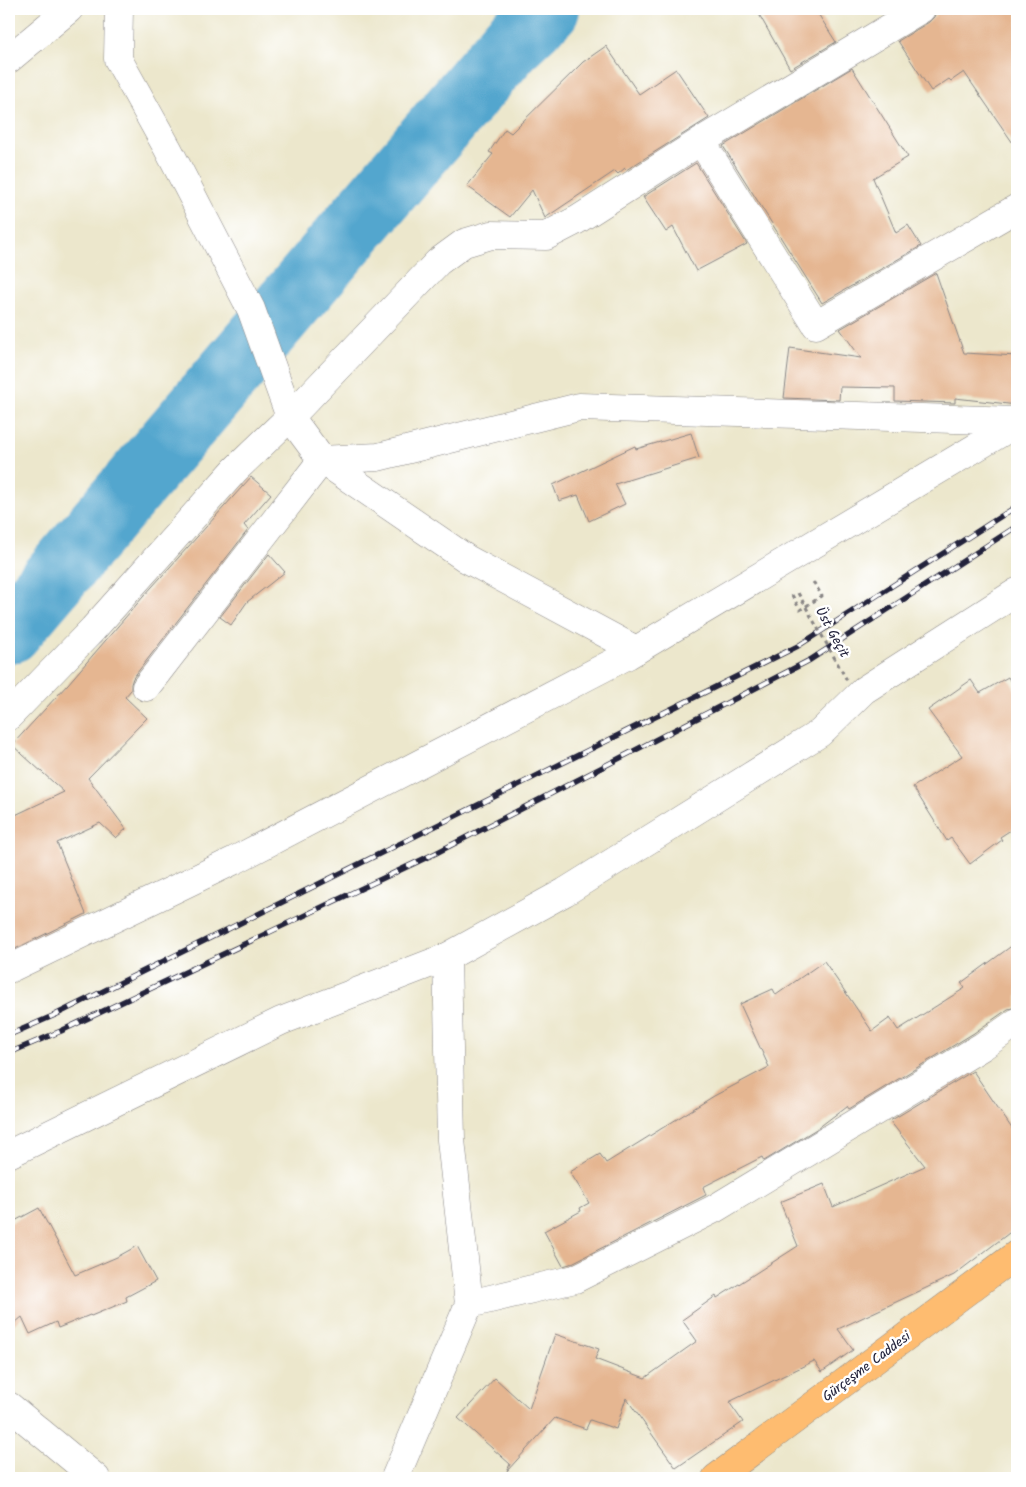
<svg xmlns="http://www.w3.org/2000/svg" width="1026" height="1487" font-family="Kalam,sans-serif">
	<style>
		.lines { fill: none; stroke-linecap: round; stroke-linejoin: round }
		.river { stroke: #53a6ce; stroke-width: 66 }
		.building { fill: #e5b691 }
		.minor-casing { stroke: #878484; stroke-width: 29 }
		.major-casing { stroke: #878484; stroke-width: 29 }
		.path { stroke: #878484; stroke-width: 3; stroke-dasharray: 4 4; stroke-linecap: butt }
		.minor { stroke: #fff; stroke-width: 28 }
		.major { stroke: #febc70; stroke-width: 28 }
		.rail-casing { stroke: #22223b; stroke-width: 5.5 }
		.rail { stroke: #fff; stroke-width: 4; stroke-dasharray: 11; stroke-linecap: butt }
		.path-bridge { stroke: #878484; stroke-width: 3; stroke-dasharray: 4 4; stroke-linecap: butt }
		.labels { text-anchor: middle; stroke-width: 5; stroke-linejoin: round; paint-order: stroke }
		.street-label { font-size: 14px; fill: #22223b; stroke: #fff }
	</style>
	<rect width="100%" height="100%" fill="#fff"/>
	<filter id="ink" filterUnits="userSpaceOnUse"><feTurbulence type="fractalNoise" baseFrequency=".02" numOctaves="2"/><feDisplacementMap in="SourceGraphic" scale="10" xChannelSelector="R" yChannelSelector="G"/><feConvolveMatrix kernelMatrix="1 2 1 2 8 2 1 2 1" color-interpolation-filters="sRGB"/></filter>
	<filter id="wash" filterUnits="userSpaceOnUse"><feTurbulence type="fractalNoise" baseFrequency=".0096" numOctaves="4" result="noise"/><feDisplacementMap in="SourceGraphic" scale="20" xChannelSelector="R" yChannelSelector="G"/><feGaussianBlur stdDeviation="1.12" result="paint"/><feColorMatrix in="noise" values="0 0 0 0 0 0 0 0 0 0 0 0 0 0 0 0 0 1.4 0 .05"/><feComposite in="paint" operator="in"/></filter>
	<g filter="url(#wash)">
		<rect width="100%" height="100%" fill="#ece7cc"/>
		<g class="lines">
			<path class="river" d="M9,631L513,41L547,9"/>
		</g>
		<g id="blocks">
			<g class="building">
				<path d="M756,9H815L836,42L790,69Z"/>
				<path d="M937,9H1017V149L964,72L951,81L949,79L931,91L898,41L929,22L934,17Z"/>
				<path d="M606,46L639,94L676,69L709,118L626,170L625,168L618,174L615,171L545,218L532,190L510,217L467,186L493,154L489,152L505,129L511,133L583,62Z"/>
				<path d="M852,68L908,157L873,178L896,233L908,225L921,246L822,303L723,146Z"/>
				<path d="M696,163L747,244L696,271L673,227L666,232L643,197Z"/>
				<path d="M936,273L964,353L1017,356V405L955,398V403L895,401V388L840,387L839,400L784,398L790,348L861,358L840,329Z"/>
				<path d="M691,433L699,458L615,484L625,504L589,521L578,495L559,501L553,485L635,446L636,449Z"/>
				<path d="M251,477L271,494L244,525L248,530L133,678L131,684V690L125,697L147,718L88,778L126,829L116,838L100,823L57,843L86,914L9,952V818L64,792L12,745L68,684L143,597Z"/>
				<path d="M269,554L285,572L247,602L231,625L220,617Z"/>
				<path d="M1008,677L1017,693V826L1000,837L1002,840L970,864L951,838L947,841L913,787L962,756L928,710L971,680L980,693Z"/>
				<path d="M1017,942V1007L1008,1009L974,1033L849,1109L847,1106L818,1128L764,1161L762,1157L703,1187L706,1195L570,1264L563,1266L544,1231L581,1211L580,1208L589,1203L570,1172L600,1154L606,1163L714,1096L769,1067L740,1004L773,989L776,995L824,961L872,1031L890,1018L898,1030L965,988L961,983Z"/>
				<path d="M973,1071L1017,1136V1227L954,1275L838,1329L853,1350L822,1372L814,1361L729,1402L743,1422L676,1468L626,1398L616,1429L590,1420L586,1429L555,1418L507,1471L510,1464L458,1418L495,1378L529,1409L555,1334L599,1349L595,1359L645,1378L697,1341L682,1320L716,1296L717,1298L798,1246L780,1202L824,1184L833,1207L925,1166L890,1121Z"/>
				<path d="M39,1208L75,1275L117,1257L137,1246L156,1281L126,1297L127,1301L91,1316L90,1315L58,1328L56,1322L30,1334L22,1317L9,1328V1224Z"/>
			</g>
		</g>
	</g>
	<g filter="url(#ink)">
		<use href="#blocks" fill-opacity="0" stroke="#878484" stroke-width="1"/>
		<g class="lines">
			<g class="minor-casing">
				<g id="minor">
					<path d="M119,9L118,59L168,149L251,309L290,417L322,460L467,559L636,650"/>
					<path d="M9,59L69,9"/>
					<path d="M701,141L816,325L1017,208"/>
					<path d="M146,687L322,460L378,457L579,407L1017,421"/>
					<path d="M9,716L93,629L235,470L290,417L438,262L464,243L491,235L546,236L577,220L701,141L921,9"/>
					<path d="M9,969L235,860L628,655L1017,423"/>
					<path d="M9,1154L281,1021L447,957L565,892L820,733L864,690L1017,592"/>
					<path d="M469,1304L575,1279L714,1209L983,1046L1017,1022"/>
					<path d="M9,1406L96,1478"/>
					<path d="M395,1478L469,1304L451,1140L447,957"/>
				</g>
			</g>
			<g class="major-casing">
				<path id="major" d="M716,1478L1017,1254"/>
			</g>
			<path class="path" d="M792,595L800,610L822,596L814,583L812,585"/>
			<use href="#minor" class="minor"/>
			<use href="#major" class="major"/>
			<g class="rail-casing">
				<g id="rail">
					<path d="M9,1035L55,1015L798,646L1017,506"/>
					<path d="M9,1053L61,1031L436,853L810,660L1017,526"/>
				</g>
			</g>
			<use href="#rail" class="rail"/>
			<path class="path-bridge" d="M798,593L848,682"/>
		</g>
	</g>
	<g class="labels">
		<g class="street-label">
			<text transform="translate(833 632) rotate(61)" y="5">Üst Geçit</text>
			<text transform="translate(866 1366) rotate(-37)" y="5">Gürçeşme Caddesi</text>
		</g>
	</g>
	<rect width="1026" height="1487" fill="none" stroke="#fff" stroke-width="30"/>
</svg>
